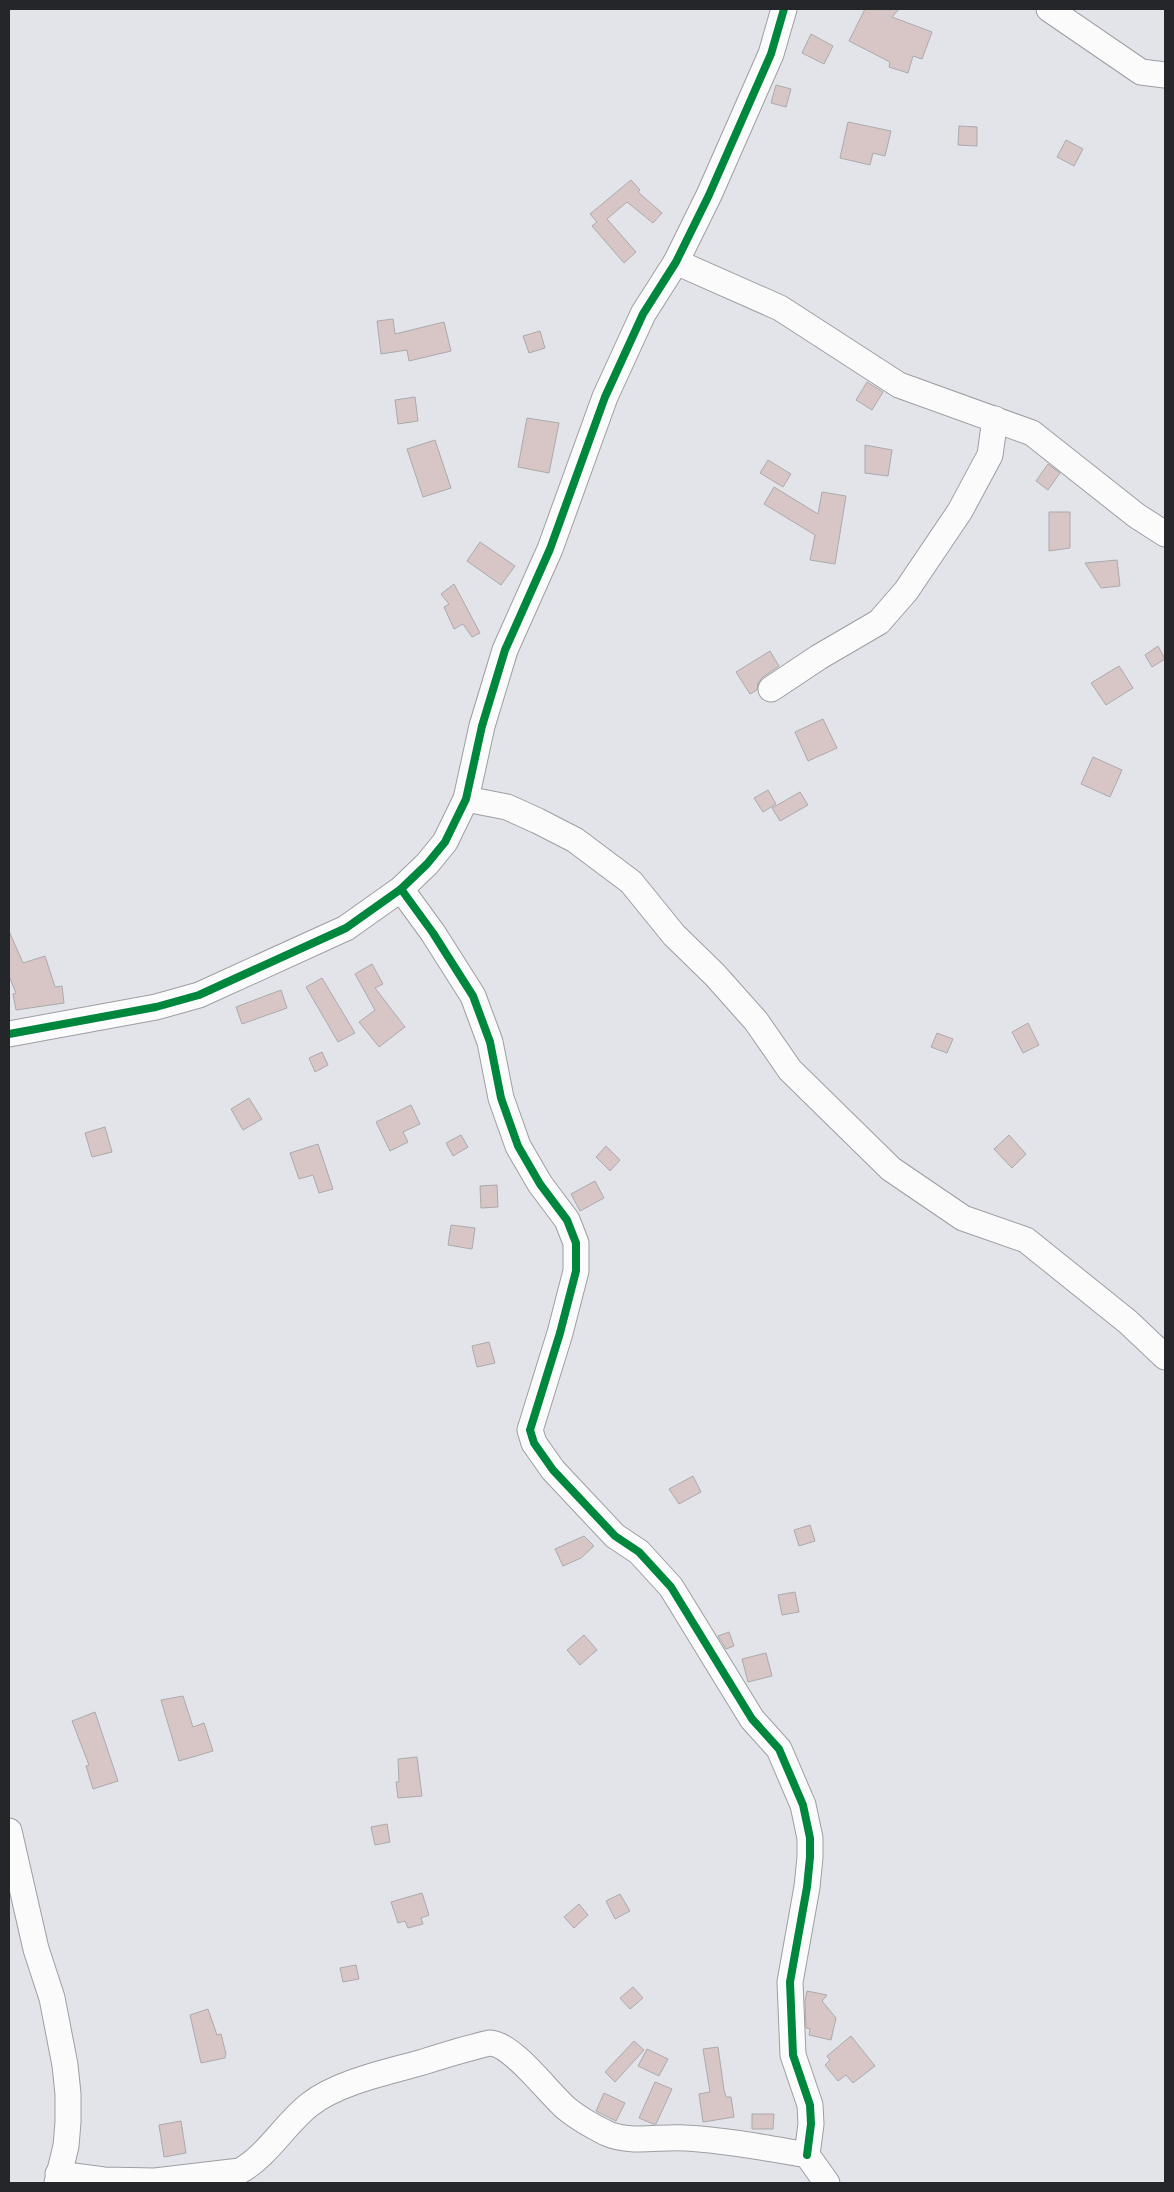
<svg xmlns="http://www.w3.org/2000/svg" width="1174" height="2192" font-family="'Golos Text',sans-serif">
	<style>
		.building { fill: #d7c6c5; stroke: #abaaac }
		.lines { fill: none; stroke-linecap: round; stroke-linejoin: round }
		.minor-casing { stroke: #9d9ea2; stroke-width: 27 }
		.minor { stroke: #fbfbfc; stroke-width: 25 }
		.cycleway-casing { stroke: #fff; stroke-width: 11 }
		.cycleway { stroke: #00873e; stroke-width: 8 }
	</style>
	<rect width="100%" height="100%" fill="#e2e4ea"/>
	<g class="building">
		<path d="M865,9H899L892,17L932,32L922,59L913,56L908,73L889,67L890,62L849,41Z"/>
		<path d="M811,34L833,46L824,64L802,53Z"/>
		<path d="M776,85L791,89L786,107L771,103Z"/>
		<path d="M848,122L891,131L885,156L873,153L870,165L840,158Z"/>
		<path d="M959,126L977,127V146L958,145Z"/>
		<path d="M1066,140L1083,149L1074,166L1057,157Z"/>
		<path d="M631,180L640,190L638,192L662,213L653,223L627,202L607,219L636,252L624,263L592,226L597,222L590,214Z"/>
		<path d="M393,319L395,334L444,322L451,351L409,361L407,350L381,354L377,321Z"/>
		<path d="M540,331L545,348L529,353L523,336Z"/>
		<path d="M867,382L883,392L872,410L856,400Z"/>
		<path d="M415,397L418,421L398,424L395,400Z"/>
		<path d="M527,418L559,423L549,473L518,467Z"/>
		<path d="M435,440L451,488L423,497L407,449Z"/>
		<path d="M865,445L892,450L888,476L865,473Z"/>
		<path d="M768,460L791,474L783,487L760,473Z"/>
		<path d="M1048,464L1060,473L1048,490L1036,481Z"/>
		<path d="M774,487L818,514L822,492L846,496L835,564L810,560L815,535L764,504Z"/>
		<path d="M1049,512H1070V548L1049,551Z"/>
		<path d="M480,542L515,566L501,585L467,561Z"/>
		<path d="M1117,560L1120,586L1101,588L1085,563Z"/>
		<path d="M454,584L480,633L472,637L463,624L454,629L444,607L449,604L441,594Z"/>
		<path d="M1158,646L1165,659L1152,667L1145,655Z"/>
		<path d="M770,651L779,666L763,677L758,683L757,690L750,694L736,672Z"/>
		<path d="M1119,666L1133,688L1106,705L1091,683Z"/>
		<path d="M823,719L837,748L808,761L795,732Z"/>
		<path d="M1093,757L1122,770L1110,797L1081,784Z"/>
		<path d="M768,790L776,804L763,812L754,798Z"/>
		<path d="M800,792L808,805L780,821L772,808Z"/>
		<path d="M9,931L23,963L45,956L55,987L62,986L64,1003L16,1010L13,994L16,993L9,976Z"/>
		<path d="M372,964L383,984L375,988L405,1027L379,1047L359,1022L375,1010L355,974Z"/>
		<path d="M322,978L355,1033L338,1042L306,987Z"/>
		<path d="M281,990L287,1008L242,1024L236,1007Z"/>
		<path d="M1028,1023L1039,1045L1023,1053L1012,1032Z"/>
		<path d="M937,1033L953,1039L947,1053L931,1047Z"/>
		<path d="M322,1052L328,1065L315,1072L309,1058Z"/>
		<path d="M249,1098L262,1119L243,1130L231,1109Z"/>
		<path d="M411,1105L420,1124L403,1132L408,1142L390,1151L376,1122Z"/>
		<path d="M105,1127L112,1152L92,1157L85,1133Z"/>
		<path d="M461,1135L468,1147L453,1156L446,1143Z"/>
		<path d="M1009,1135L1026,1154L1012,1168L994,1149Z"/>
		<path d="M318,1144L333,1189L319,1193L313,1175L299,1179L290,1153Z"/>
		<path d="M606,1146L620,1160L610,1171L596,1157Z"/>
		<path d="M595,1181L604,1198L580,1211L571,1194Z"/>
		<path d="M497,1185L498,1207L481,1208L480,1186Z"/>
		<path d="M451,1225L475,1228L472,1249L448,1245Z"/>
		<path d="M489,1342L495,1363L477,1367L472,1346Z"/>
		<path d="M693,1476L701,1492L679,1504L669,1489Z"/>
		<path d="M810,1525L815,1541L799,1546L794,1530Z"/>
		<path d="M584,1536L594,1546L581,1558L563,1566L555,1549Z"/>
		<path d="M795,1592L799,1612L782,1615L778,1595Z"/>
		<path d="M729,1632L734,1646L726,1649L718,1636Z"/>
		<path d="M584,1635L597,1650L580,1665L567,1650Z"/>
		<path d="M766,1653L772,1676L748,1682L742,1659Z"/>
		<path d="M183,1696L193,1727L204,1723L213,1751L179,1761L161,1700Z"/>
		<path d="M95,1712L118,1781L93,1789L86,1766L89,1765L72,1721Z"/>
		<path d="M417,1757L422,1796L398,1798L396,1782H399L398,1759Z"/>
		<path d="M387,1824L390,1842L375,1845L371,1827Z"/>
		<path d="M422,1893L429,1915L421,1918L423,1924L408,1928L405,1921L398,1923L391,1902Z"/>
		<path d="M620,1894L630,1911L615,1919L606,1901Z"/>
		<path d="M579,1904L588,1915L574,1928L564,1917Z"/>
		<path d="M356,1965L359,1979L343,1982L340,1968Z"/>
		<path d="M633,1987L643,1998L630,2009L620,1998Z"/>
		<path d="M807,1991L827,1995L822,2001L836,2018L831,2040L809,2035L810,2029L806,2028L805,2001Z"/>
		<path d="M208,2009L217,2035L221,2034L226,2054L225,2058L201,2063L190,2015Z"/>
		<path d="M851,2036L875,2066L853,2083L846,2075L838,2081L825,2065L830,2060L827,2056Z"/>
		<path d="M634,2041L644,2050L615,2082L605,2072Z"/>
		<path d="M718,2047L724,2090L726,2097H731L734,2117L703,2122L699,2094L710,2092L703,2049Z"/>
		<path d="M647,2049L668,2059L659,2076L638,2066Z"/>
		<path d="M655,2082L672,2089L656,2124H653L639,2118Z"/>
		<path d="M604,2093L625,2103L616,2121L596,2111Z"/>
		<path d="M752,2114H774L773,2129H752Z"/>
		<path d="M181,2121L186,2153L164,2157L159,2125Z"/>
	</g>
	<g class="lines">
		<g class="minor-casing">
			<g id="minor">
				<path d="M1049,9L1141,72L1165,75"/>
				<path d="M676,262L780,308L899,385L1032,433L1137,516L1165,534"/>
				<path d="M771,689L819,657L879,622L906,591L960,511L990,455L995,419"/>
				<path d="M466,799L507,807L538,821L575,840L631,882L674,935L715,975L756,1021L790,1070L891,1169L963,1218L1026,1240L1128,1322L1165,1357"/>
				<path d="M401,889L433,933L473,996L490,1042L501,1098L518,1146L540,1184L567,1220L576,1243V1271L560,1333L530,1430L534,1443L553,1470L615,1536L639,1552L671,1587L752,1719L779,1749L803,1805L810,1838V1857L807,1887L790,1982L793,2055L810,2105L811,2124L807,2155"/>
				<path d="M9,1034L156,1007L199,995L346,928L401,889L427,864L445,842L466,799L482,726L505,650L550,549L605,397L643,314L676,262L709,195L771,54L784,9"/>
				<path d="M9,1831L36,1949L52,1998L65,2065L68,2094V2122L66,2146L57,2183"/>
				<path d="M58,2174L104,2180L155,2181L240,2171C268,2155 284,2125 309,2105C338,2082 388,2072 423,2062C445,2055 467,2048 490,2043C513,2044 549,2094 567,2109C578,2118 594,2127 606,2133C630,2144 660,2136 686,2138C726,2140 766,2148 807,2155L827,2183"/>
			</g>
		</g>
		<use href="#minor" class="minor"/>
		<g class="cycleway-casing">
			<g id="cycleway">
				<path d="M401,889L433,933L473,996L490,1042L501,1098L518,1146L540,1184L567,1220L576,1243V1271L560,1333L530,1430L534,1443L553,1470L615,1536L639,1552L671,1587L752,1719L779,1749L803,1805L810,1838V1857L807,1887L790,1982L793,2055L810,2105L811,2124L807,2155"/>
				<path d="M9,1034L156,1007L199,995L346,928L401,889L427,864L445,842L466,799L482,726L505,650L550,549L605,397L643,314L676,262L709,195L771,54L784,9"/>
			</g>
		</g>
		<use href="#cycleway" class="cycleway"/>
	</g>
	<rect width="1174" height="2192" fill="none" stroke="#25262a" stroke-width="20"/>
</svg>
